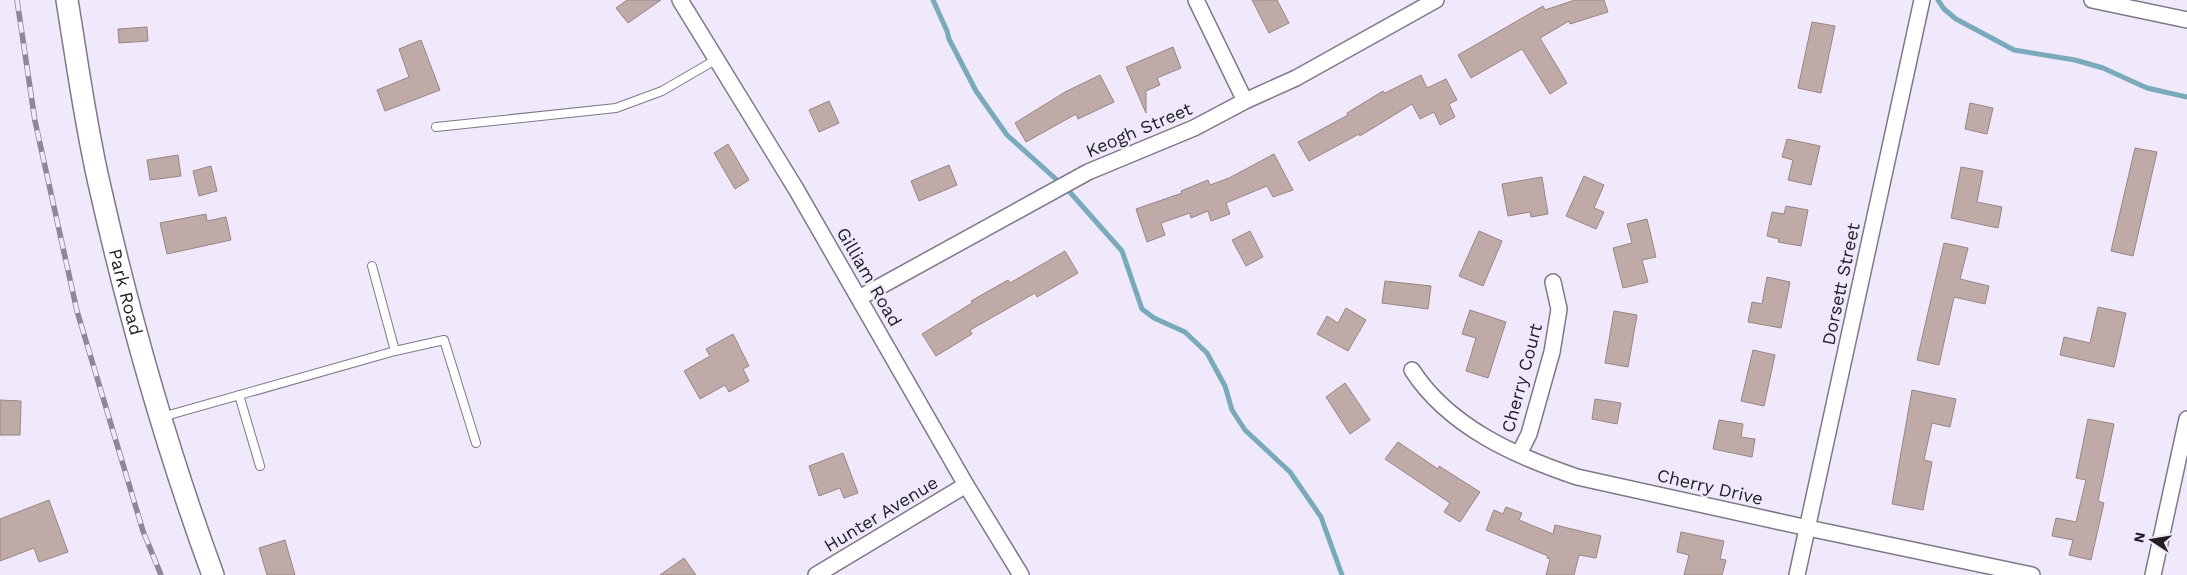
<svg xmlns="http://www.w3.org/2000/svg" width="2187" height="575" font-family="'Work Sans',sans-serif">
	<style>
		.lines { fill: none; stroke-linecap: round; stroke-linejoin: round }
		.stream { stroke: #79aabc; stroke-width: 5 }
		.building { fill: #c0aaa8; stroke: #998583 }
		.lane-casing { stroke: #7e7989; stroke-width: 10 }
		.street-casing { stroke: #7e7989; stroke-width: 18 }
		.secondary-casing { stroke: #7e7989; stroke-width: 24 }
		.lane { stroke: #fff; stroke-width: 8 }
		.street { stroke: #fff; stroke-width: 15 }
		.secondary { stroke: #fff; stroke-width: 21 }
		.rail-casing { stroke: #8d8895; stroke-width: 5.5 }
		.rail { stroke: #efe9fb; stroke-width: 4; stroke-dasharray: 11; stroke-linecap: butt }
		.labels { text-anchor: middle; stroke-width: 4.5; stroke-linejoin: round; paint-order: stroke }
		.street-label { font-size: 18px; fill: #211e25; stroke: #efe9fb }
	</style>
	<rect width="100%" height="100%" fill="#efe9fb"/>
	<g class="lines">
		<g class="stream">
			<path d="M933,0L947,31L949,39L976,91L1007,135L1068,190L1122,251L1142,309L1154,318L1185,332L1207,353L1225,386L1232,410L1245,430L1290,472L1321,517L1342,575"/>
			<path d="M1938,0L1944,9L1956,19L2014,50L2075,60L2103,68L2147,88L2187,97"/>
		</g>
	</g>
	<g class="building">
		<path d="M627,0H661L628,23L616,8Z"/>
		<path d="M1252,0H1277L1289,23L1269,33Z"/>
		<path d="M1575,0H1604L1608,12L1570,24L1569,21L1540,38L1567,83L1550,94L1522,49L1471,78L1458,55L1543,6L1545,10Z"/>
		<path d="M1812,22L1835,26L1821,93L1798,88Z"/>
		<path d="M147,27L148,41L119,43L118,29Z"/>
		<path d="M421,40L440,90L385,111L377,90L409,77L399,49Z"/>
		<path d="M1173,47L1181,68L1157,78L1160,85L1146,91V113L1126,67Z"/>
		<path d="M1100,75L1114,102L1078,119L1076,114L1026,142L1015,123L1065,92Z"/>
		<path d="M1421,75L1427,88L1446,79L1457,100L1449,104L1455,117L1440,125L1434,112L1420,119L1412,104L1360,136L1359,134L1309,161L1298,142L1348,115L1347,113L1383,91L1385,93Z"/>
		<path d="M829,101L839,123L819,132L809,110Z"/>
		<path d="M1970,103L1993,108L1987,134L1965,129Z"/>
		<path d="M1787,139L1820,146L1811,185L1788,180L1793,160L1782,157Z"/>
		<path d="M728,144L749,180L735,189L714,153Z"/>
		<path d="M2135,148L2157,152L2133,256L2111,251Z"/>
		<path d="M1274,154L1293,190L1273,197L1267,186L1226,203L1230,214L1211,221L1208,211L1191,218L1190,213L1161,223L1165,235L1147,242L1136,209L1182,193L1181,191L1208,180L1210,185L1229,178Z"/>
		<path d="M178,155L181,176L150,180L147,160Z"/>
		<path d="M949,165L957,185L919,201L911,181Z"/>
		<path d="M211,166L217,191L199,196L193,171Z"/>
		<path d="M1961,167L1983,171L1977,202L2002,207L1998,228L1951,218Z"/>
		<path d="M1584,176L1604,185L1594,208L1604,212L1596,229L1566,216Z"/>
		<path d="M1542,177L1548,214L1531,217L1530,212L1508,216L1502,184Z"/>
		<path d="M1786,206L1808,210L1801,246L1778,242L1779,239L1767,236L1772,212L1784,214Z"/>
		<path d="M206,214L207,221L226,217L231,240L167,254L160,223Z"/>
		<path d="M1647,219L1656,257L1642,260L1648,282L1623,288L1613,248L1632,243L1627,224Z"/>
		<path d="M1250,231L1263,257L1246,266L1232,240Z"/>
		<path d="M1479,231L1502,241L1483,286L1459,276Z"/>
		<path d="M1944,243L1968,248L1960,279L1989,286L1985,304L1954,297L1939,365L1917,360Z"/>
		<path d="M1065,251L1078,273L1037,297L1035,293L970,330L972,334L936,356L922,334L972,303L971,301L1008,280L1010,283Z"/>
		<path d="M1767,277L1790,282L1781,328L1748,322L1752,302L1762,304Z"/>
		<path d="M1385,281L1431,286L1428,309L1382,303Z"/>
		<path d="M2098,307L2126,313L2114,367L2060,355L2064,337L2090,343Z"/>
		<path d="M1346,308L1366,320L1348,351L1317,334L1327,316L1338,323Z"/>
		<path d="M1470,310L1506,322L1488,378L1466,371L1476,338L1462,334Z"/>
		<path d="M1614,311L1637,315L1628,367L1605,363Z"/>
		<path d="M733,334L749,366L743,369L749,381L729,392L725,385L700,399L684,371L710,356L706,349Z"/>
		<path d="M1753,350L1775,355L1764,406L1741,401Z"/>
		<path d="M1345,383L1370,420L1350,434L1326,397Z"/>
		<path d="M1912,390L1956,399L1950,427L1932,423L1924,460L1932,462L1923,510L1892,504Z"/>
		<path d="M1595,399L1621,403L1617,424L1592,419Z"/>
		<path d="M0,400L21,401L20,435H0Z"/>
		<path d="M2088,419L2114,424L2098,501L2104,503L2091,560L2069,555L2073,540L2052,536L2056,518L2076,522L2086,480L2076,478Z"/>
		<path d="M1719,420L1743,424L1741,437L1755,439L1752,457L1713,449Z"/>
		<path d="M1398,442L1438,469L1439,466L1480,492L1460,522L1444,512L1450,503L1385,459Z"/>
		<path d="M843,453L858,493L844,498L840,488L819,496L809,466Z"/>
		<path d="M49,500L68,552L39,562L34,548L0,561V519Z"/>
		<path d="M1506,507L1522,513L1519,520L1553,534L1555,525L1601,536L1596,558L1579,555L1574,575H1546L1550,559L1547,558L1548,556L1486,530L1494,510L1503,514Z"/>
		<path d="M1681,532L1724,541L1720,559L1726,560L1722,575H1684L1689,555L1677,552Z"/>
		<path d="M285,540L295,575H267L259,548Z"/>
		<path d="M684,558L696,575H660Z"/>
	</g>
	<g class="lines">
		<g class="lane-casing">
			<g id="lane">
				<path d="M436,127L616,108L662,91L717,59"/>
				<path d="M372,266L395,351"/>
				<path d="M239,395L260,466"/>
				<path d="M162,417L395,351L444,340L476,443"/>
			</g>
		</g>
		<g class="street-casing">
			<g id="street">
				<path d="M680,0L796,189L966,485L1021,575"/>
				<path d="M1196,0L1245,101"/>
				<path d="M2092,0L2187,20"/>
				<path d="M859,298L1088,172L1194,128L1245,101L1296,78L1436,0"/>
				<path d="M1412,370C1449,427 1515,456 1577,477L1808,528L2032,575"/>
				<path d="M1519,454L1529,434L1552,352L1559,309L1553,282"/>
				<path d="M816,575L966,485"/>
				<path d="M1797,575L1922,0"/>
				<path d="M2153,575L2187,419"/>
			</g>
		</g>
		<g class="secondary-casing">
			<g id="secondary">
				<path id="s1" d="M67,0C77,61 85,122 99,183C129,316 166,447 213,575"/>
			</g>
		</g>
		<use href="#lane" class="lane"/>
		<use href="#street" class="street"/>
		<use href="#secondary" class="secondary"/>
		<g class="rail-casing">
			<path id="rail" d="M17,0L35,121L77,311L143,531L161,575"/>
		</g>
		<use href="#rail" class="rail"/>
	</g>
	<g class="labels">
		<g class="street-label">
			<text transform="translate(1139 130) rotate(-23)" y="6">Keogh Street</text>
			<text transform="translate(869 277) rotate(60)" y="6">Gilliam Road</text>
			<text transform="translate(1841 284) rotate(-78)" y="6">Dorsett Street</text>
			<text dy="6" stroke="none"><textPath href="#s1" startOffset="298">Park Road</textPath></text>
			<text transform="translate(1522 378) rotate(-75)" y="6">Cherry Court</text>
			<text transform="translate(1710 487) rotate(13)" y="6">Cherry Drive</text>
			<text transform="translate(881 514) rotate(-31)" y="6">Hunter Avenue</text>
		</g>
	</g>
	<g transform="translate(2152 540) rotate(282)" stroke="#efe9fb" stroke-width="4" paint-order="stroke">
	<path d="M0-4L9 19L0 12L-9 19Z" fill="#211e25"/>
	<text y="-8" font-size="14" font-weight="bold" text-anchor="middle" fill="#211e25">N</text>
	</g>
</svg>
